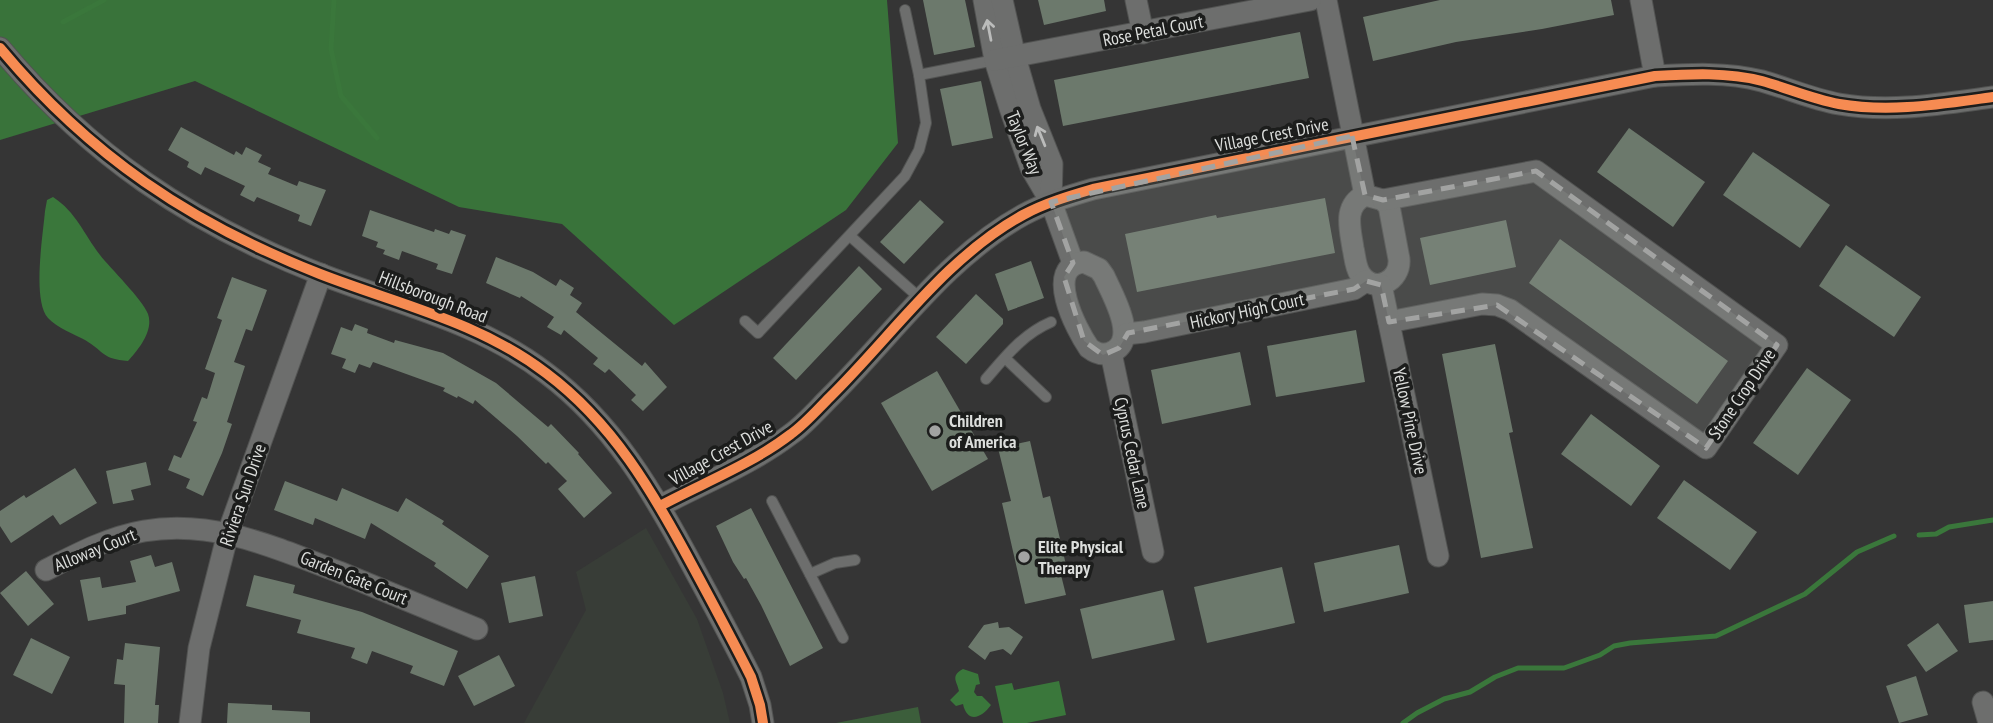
<svg xmlns="http://www.w3.org/2000/svg" width="1993" height="723" font-family="'PT Sans Narrow',sans-serif">
	<style>
		.built { fill: #383d37 }
		.green { fill: #3c5e3b }
		.forest { fill: #39733a }
		.water { fill: #3a773b }
		.lines { fill: none; stroke-linecap: round; stroke-linejoin: round }
		.stream { stroke: #3a773b; stroke-width: 5 }
		.building { fill: #6c796c }
		.service-casing { stroke: #525352; stroke-width: 12 }
		.minor-casing { stroke: #525352; stroke-width: 23 }
		.service { stroke: #6d6e6d; stroke-width: 10 }
		.minor { stroke: #6d6e6d; stroke-width: 21 }
		.cycleway-casing { stroke: #1c1d1c; stroke-width: 15 }
		.cycleway { stroke: #f68b52; stroke-width: 10 }
		.oneway { stroke: #bbbcbb }
		.marked { fill: #a2a3a2; fill-opacity: 0.2; stroke: #a2a3a2; stroke-width: 5; stroke-dasharray: 14 9; stroke-linejoin: round }
		.poi-dot { fill: #a2a3a2; stroke: #1c1d1c; stroke-width: 2.5 }
		.labels { text-anchor: middle; stroke-width: 7; stroke-linejoin: round; paint-order: stroke }
		.street-label { font-size: 18px; fill: #dcdedc; stroke: #1c1d1c }
		.poi-label { font-size: 18px; font-weight: bold; fill: #dcdedc; stroke: #1c1d1c; text-anchor: start }
	</style>
	<rect width="100%" height="100%" fill="#353535"/>
	<path class="built" d="M646,528L697,619L723,693L730,723H524L586,610L576,572Z"/>
	<path class="green" d="M918,707L921,723H836Z"/>
	<path class="forest" d="M0,0H887L898,143L846,210L674,325L562,224L459,207L195,81L0,140Z"/>
	<g class="water">
		<path d="M53,197C76,212 84,234 100,255C110,268 143,300 148,314C154,331 138,350 128,361C102,359 105,352 85,340C74,334 57,328 48,318C32,300 43,235 45,211L47,200Z"/>
		<path d="M963,669L978,674L980,684L976,685L974,692L977,696H982L991,705C981,719 967,723 963,704L956,706L950,700L959,691C957,681 950,676 963,669Z"/>
		<path d="M1059,681L1066,715L1027,723H1003L995,686L1012,683L1014,690Z"/>
	</g>
	<g class="lines">
		<g class="stream">
			<path d="M334,0L331,49L341,96L377,138"/>
			<path d="M63,22L104,0"/>
			<path d="M1919,535L1936,534L1949,527L1993,520"/>
			<path d="M1403,723L1417,713L1444,699L1470,692L1495,677L1518,668H1564L1600,655L1614,646L1630,643L1716,636L1805,594L1857,552L1894,536"/>
		</g>
	</g>
	<g class="building">
		<path d="M923,0H965L975,47L934,55Z"/>
		<path d="M1038,0H1104L1106,11L1044,25Z"/>
		<path d="M1440,0H1611L1614,15L1542,29L1456,42L1373,61L1363,17Z"/>
		<path d="M1300,32L1309,78L1063,126L1054,80Z"/>
		<path d="M981,81L993,138L952,146L940,89Z"/>
		<path d="M181,127L234,155L236,151L242,155L246,147L262,155L258,162L271,168L268,174L297,186L299,181L326,190L311,226L298,221L300,215L257,197L254,202L240,195L245,186L205,167L201,175L187,167L189,162L168,150Z"/>
		<path d="M1629,128L1705,182L1673,227L1597,172Z"/>
		<path d="M1753,152L1830,205L1800,248L1723,195Z"/>
		<path d="M1325,198L1335,253L1137,292L1125,234L1216,215L1217,218Z"/>
		<path d="M920,200L944,222L904,264L880,242Z"/>
		<path d="M370,210L434,232L435,229L449,234L451,230L466,235L452,274L436,269L438,264L402,251L399,260L383,254L385,250L376,247L378,242L362,236Z"/>
		<path d="M1506,220L1516,267L1430,285L1420,238Z"/>
		<path d="M1560,239L1728,361L1697,404L1529,283Z"/>
		<path d="M1846,245L1921,297L1894,337L1819,286Z"/>
		<path d="M496,257L533,272L556,286L560,279L574,288L570,295L582,303L576,312L642,366L645,362L667,387L643,411L631,400L636,395L609,369L605,373L593,364L598,358L564,330L561,335L547,327L554,317L521,296L520,298L486,283Z"/>
		<path d="M1031,261L1044,298L1008,311L995,274Z"/>
		<path d="M859,266L882,289L796,380L773,358Z"/>
		<path d="M232,277L267,290L252,331L246,329L234,362L245,366L227,422L232,424L222,453L203,496L186,488L190,479L168,470L174,455L181,458L197,422L193,421L202,397L207,399L215,373L205,369L222,320L217,318Z"/>
		<path d="M976,294L1003,319V324L966,364L936,337Z"/>
		<path d="M355,324L368,329L367,333L394,343L395,340L443,353L496,383L548,427L551,424L579,453L578,454L612,493L584,518L558,489L567,481L548,462L546,464L517,436L475,400L473,404L458,396L457,398L443,391L445,388L373,362L370,368L359,364L355,373L342,368L346,359L331,354L341,327L352,331Z"/>
		<path d="M1356,330L1365,382L1276,397L1267,346Z"/>
		<path d="M1495,344L1513,432L1509,433L1533,548L1481,558L1442,354Z"/>
		<path d="M1240,352L1251,405L1162,424L1151,370Z"/>
		<path d="M1807,368L1851,400L1798,475L1753,443Z"/>
		<path d="M937,371L988,459L932,491L881,403Z"/>
		<path d="M1591,414L1660,466L1631,506L1561,454Z"/>
		<path d="M1030,441L1043,498L1050,496L1066,565L1059,567L1066,595L1025,604L1002,503L1011,501L998,448Z"/>
		<path d="M146,462L151,485L131,490L134,500L113,504L106,471Z"/>
		<path d="M75,468L97,503L60,525L53,515L11,543L0,526V511L24,495L26,498Z"/>
		<path d="M1684,480L1757,532L1730,570L1657,518Z"/>
		<path d="M285,481L337,501L342,488L398,512L406,498L444,521L442,524L489,556L467,589L434,566L436,563L371,523L365,539L315,518L313,525L274,510Z"/>
		<path d="M751,508L823,648L790,666L761,605L746,578L744,579L733,562L716,526Z"/>
		<path d="M1399,545L1409,593L1324,612L1314,563Z"/>
		<path d="M151,555L155,567L172,562L180,591L126,606V614L88,621L80,580L100,577L102,588L136,582L130,561Z"/>
		<path d="M1282,567L1295,623L1207,643L1194,587Z"/>
		<path d="M26,571L54,604L28,626L0,593Z"/>
		<path d="M254,575L295,585L293,593L362,612L458,651L444,686L410,673L413,666L372,651L367,664L351,658L355,648L297,633L301,620L246,606Z"/>
		<path d="M535,576L543,616L509,623L501,583Z"/>
		<path d="M1163,590L1175,640L1092,659L1080,609Z"/>
		<path d="M1993,601V640L1969,643L1964,605Z"/>
		<path d="M998,622L999,628L1009,627L1023,637L1011,655L1003,649L990,652L985,660L968,647L984,625Z"/>
		<path d="M1938,623L1958,651L1926,672L1907,645Z"/>
		<path d="M31,638L70,657L52,694L13,675Z"/>
		<path d="M125,643L160,647L155,705H159L158,723H124L125,685L114,684L117,659L123,660Z"/>
		<path d="M499,655L515,686L474,706L458,676Z"/>
		<path d="M1916,676L1928,715L1899,723L1886,686Z"/>
		<path d="M228,703L272,705V710L310,712V723H227Z"/>
	</g>
	<g class="lines">
		<g class="service-casing">
			<g id="service">
				<path d="M919,75L995,60"/>
				<path d="M850,236L922,300"/>
				<path d="M745,321L758,333L905,176L919,150L926,123L919,75L905,10"/>
				<path d="M1005,358L1046,397"/>
				<path d="M986,379C1006,356 1023,334 1051,322"/>
				<path d="M772,501L843,638"/>
				<path d="M810,574L835,563L855,560"/>
			</g>
		</g>
		<g class="minor-casing">
			<g id="minor">
				<path d="M984,0L995,60L1011,111L1031,168L1051,202L1073,263"/>
				<path d="M1002,0L1015,57L1030,109L1052,164L1051,202"/>
				<path d="M1136,0L1143,33"/>
				<path d="M1326,0L1365,195"/>
				<path d="M1641,0L1655,76"/>
				<path d="M0,48C89,155 190,223 320,274C397,304 478,321 546,373C613,423 653,492 692,565C712,602 732,639 751,677L760,705L763,723"/>
				<path d="M995,60L1310,0"/>
				<path d="M1365,195L1383,200L1389,206L1399,259C1401,281 1374,295 1360,274C1355,266 1355,256 1353,248C1350,228 1343,206 1365,195Z"/>
				<path d="M1383,200L1536,171L1777,345L1706,448L1510,310L1497,305L1482,304L1389,322"/>
				<path d="M1084,262L1099,269L1104,276C1112,294 1138,338 1114,351C1105,356 1098,355 1089,348C1076,329 1043,266 1084,262Z"/>
				<path d="M1381,285L1438,556"/>
				<path d="M1126,334L1144,332L1354,289L1366,281"/>
				<path d="M1111,353L1153,552"/>
				<path d="M660,506C703,483 752,464 791,434C805,424 817,410 830,397C892,336 945,258 1023,215C1045,203 1069,196 1093,189L1655,76C1691,74 1727,72 1762,81C1787,88 1812,99 1839,104C1891,113 1941,104 1993,97"/>
				<path d="M46,570C77,554 109,537 144,531C214,519 276,548 339,572C385,591 431,610 477,629"/>
				<path d="M1983,702L1989,723"/>
				<path d="M190,723L199,648L228,533L321,274"/>
			</g>
		</g>
		<use href="#service" class="service"/>
		<use href="#minor" class="minor"/>
		<g class="cycleway-casing">
			<g id="cycleway">
				<path d="M0,48C89,155 190,223 320,274C397,304 478,321 546,373C613,423 653,492 692,565C712,602 732,639 751,677L760,705L763,723"/>
				<path d="M660,506C703,483 752,464 791,434C805,424 817,410 830,397C892,336 945,258 1023,215C1045,203 1069,196 1093,189L1655,76C1691,74 1727,72 1762,81C1787,88 1812,99 1839,104C1891,113 1941,104 1993,97"/>
			</g>
		</g>
		<use href="#cycleway" class="cycleway"/>
	</g>
	<defs><path id="oneway-shaft" d="M-6 0H5M1.5-3L5.5 0L1.5 3" fill="none" stroke-width="1.6" stroke-linecap="round" stroke-linejoin="round" transform="scale(1.75)"/></defs>
	<g class="oneway">
		<use href="#oneway-shaft" transform="translate(989 30) rotate(-101)"/>
		<use href="#oneway-shaft" transform="translate(1041 136) rotate(-112)"/>
	</g>
	<path class="marked" d="M1352,136L1365,195L1383,200L1536,171L1777,345L1706,448L1497,305L1389,322L1381,285L1366,281L1354,289L1128,333L1119,348L1103,355L1084,341L1064,277L1073,263L1051,202Z"/>
	<g class="poi-dot">
		<circle cx="935" cy="431" r="7"/>
		<circle cx="1024" cy="557" r="7"/>
	</g>
	<g class="labels">
		<g class="street-label">
			<text transform="translate(1153 31) rotate(-11)" y="6">Rose Petal Court</text>
			<text transform="translate(1272 135) rotate(-11)" y="6">Village Crest Drive</text>
			<text transform="translate(1024 143) rotate(68)" y="6">Taylor Way</text>
			<text transform="translate(433 297) rotate(21)" y="6">Hillsborough Road</text>
			<text transform="translate(1247 311) rotate(-12)" y="6">Hickory High Court</text>
			<text transform="translate(1742 394) rotate(-56)" y="6">Stone Crop Drive</text>
			<text transform="translate(1410 421) rotate(78)" y="6">Yellow Pine Drive</text>
			<text transform="translate(721 453) rotate(-29)" y="6">Village Crest Drive</text>
			<text transform="translate(1132 453) rotate(78)" y="6">Cyprus Cedar Lane</text>
			<text transform="translate(243 495) rotate(-71)" y="6">Riviera Sun Drive</text>
			<text transform="translate(95 550) rotate(-22)" y="6">Alloway Court</text>
			<text transform="translate(354 578) rotate(22)" y="6">Garden Gate Court</text>
		</g>
		<g class="poi-label">
			<text x="949" y="427">Children<tspan x="949" dy="21">of America</tspan></text>
			<text x="1038" y="553">Elite Physical<tspan x="1038" dy="21">Therapy</tspan></text>
		</g>
	</g>
</svg>
